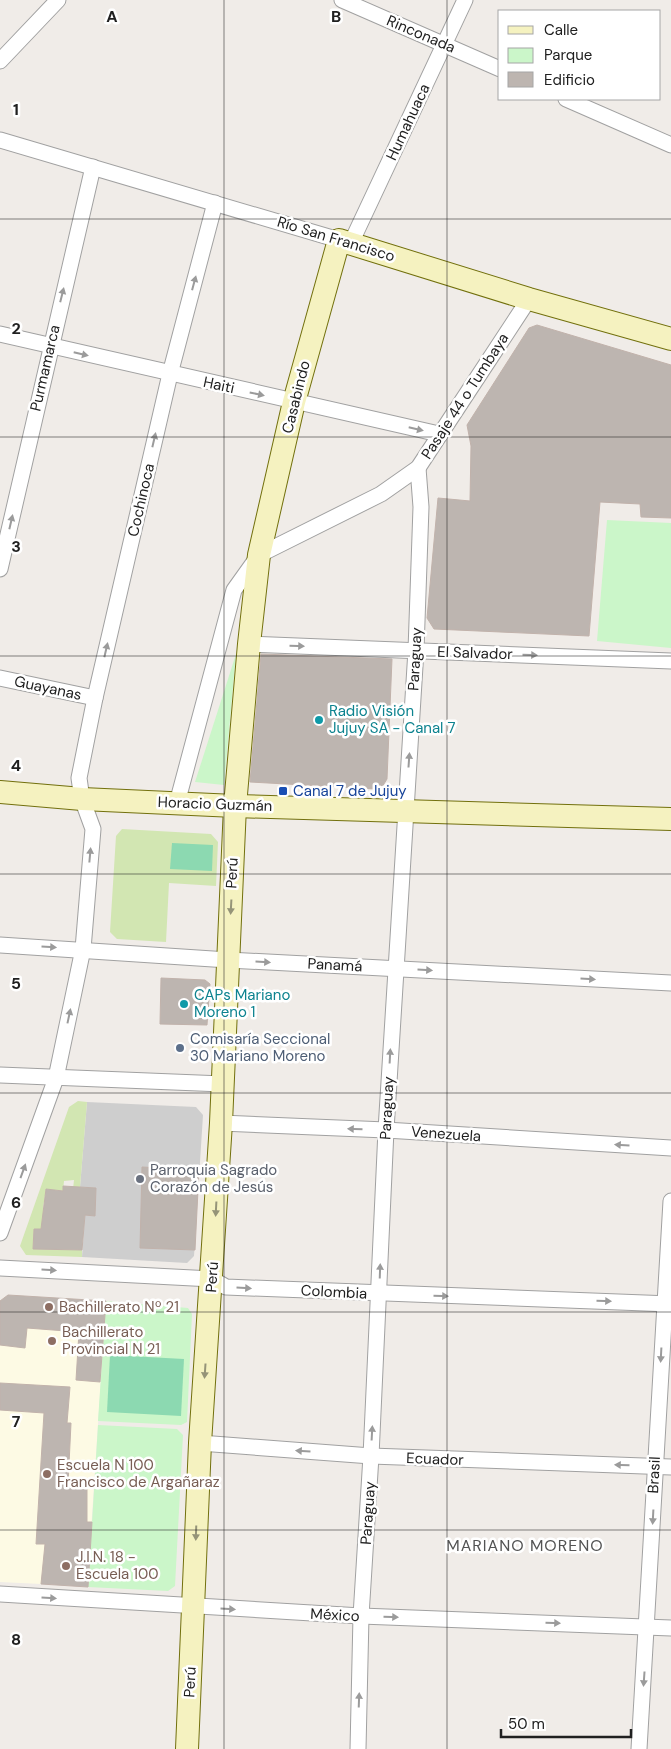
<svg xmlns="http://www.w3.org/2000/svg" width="671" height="1749" font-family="'DM Sans',sans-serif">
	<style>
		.education { fill: #fdfae4 }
		.religious { fill: #cecece }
		.grass { fill: #d2e6b2 }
		.park { fill: #cbf6c9 }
		.pitch { fill: #8cd9b1 }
		.building { fill: #bdb5b0; stroke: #c1b2ab }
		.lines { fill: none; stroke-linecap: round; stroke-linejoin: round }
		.street-casing { stroke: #a1a1a1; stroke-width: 17 }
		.secondary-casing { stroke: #72700d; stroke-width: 24 }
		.street { stroke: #fff; stroke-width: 15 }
		.secondary { stroke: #f5f2c0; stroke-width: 22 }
		.oneway { fill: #9b9b9b }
		.oneway2 { fill: #959478 }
		.grid { fill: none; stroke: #202020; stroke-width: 1; stroke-opacity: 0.55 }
		.culture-dot { fill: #0f9aa8; stroke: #fff; stroke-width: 2 }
		.transit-dot { fill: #1a4fb4; stroke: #fff; stroke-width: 2 }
		.service-dot { fill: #5c6f8a; stroke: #fff; stroke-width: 2 }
		.worship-dot { fill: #6b7280; stroke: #fff; stroke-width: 2 }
		.education-dot { fill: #8d6e63; stroke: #fff; stroke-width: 2 }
		.labels { text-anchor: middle; stroke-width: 5; stroke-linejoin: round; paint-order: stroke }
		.street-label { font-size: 15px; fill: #202020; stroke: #fff }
		.culture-label { font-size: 15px; fill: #0d838f; stroke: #fff; text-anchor: start }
		.transit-label { font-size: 15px; fill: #164399; stroke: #fff; text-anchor: start }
		.service-label { font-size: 15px; fill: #4e5e75; stroke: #fff; text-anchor: start }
		.worship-label { font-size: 15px; fill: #5b616d; stroke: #fff; text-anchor: start }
		.education-label { font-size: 15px; fill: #785e54; stroke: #fff; text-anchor: start }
		.neighbourhood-label { font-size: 16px; letter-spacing: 1px; fill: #535353; stroke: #fff }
		.grid-label { font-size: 16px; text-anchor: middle; font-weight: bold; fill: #202020; stroke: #fff; stroke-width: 5; stroke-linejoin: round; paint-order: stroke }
	</style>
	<rect width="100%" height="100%" fill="#f0ece8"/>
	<path class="education" d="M8,1295L106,1301L90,1547L45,1545L41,1584L0,1582V1301Z"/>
	<path class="religious" d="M87,1102L196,1107L203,1115L194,1256L187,1263L82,1257L85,1215L95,1188L80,1187Z"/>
	<g class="grass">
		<path d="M122,829L211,834L218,842L216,886L169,883L166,942L117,939L110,932L116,836Z"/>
		<path d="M78,1101L87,1102L80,1187L73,1189L74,1180L64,1181L63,1191L46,1189L43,1208L58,1209L57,1229H34L33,1249L82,1250V1257L26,1255L20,1246L69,1107Z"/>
	</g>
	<g class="park">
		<path d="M607,520L671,523V648L597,641Z"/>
		<path d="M236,654L224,785L195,782Z"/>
		<path d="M106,1301L188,1308L192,1314L187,1422L181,1425L98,1421Z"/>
		<path d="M98,1425L177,1429L183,1435L175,1586L168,1591L88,1587Z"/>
	</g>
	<g class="pitch">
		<path d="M172,843L213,845L212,871L170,869Z"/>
		<path d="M110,1355L184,1359L181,1416L107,1412Z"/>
	</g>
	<g class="building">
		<path d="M537,325L671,365V518L641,517L640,504L600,502L589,636L434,629L427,618L438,498L470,501L471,446L467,425L529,328Z"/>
		<path d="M261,654L392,659L387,779L382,787L376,789L250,782Z"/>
		<path d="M161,978L205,980L210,984L207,1025L160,1024Z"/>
		<path d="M142,1167L199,1170L195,1250L140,1248Z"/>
		<path d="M63,1186L96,1188L95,1216L85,1215L82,1250L33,1249L34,1229H41L46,1189L63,1191Z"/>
		<path d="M8,1295L106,1301L100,1382L76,1380L79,1332L27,1328L25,1348L0,1345V1301Z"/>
		<path d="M0,1383L70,1387L67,1423H71L68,1485L87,1487V1522H92L88,1587L41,1584L45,1544H36L44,1413L0,1410Z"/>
	</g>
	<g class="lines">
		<g class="street-casing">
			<g id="street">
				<path d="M342,0L500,69"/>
				<path d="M0,61L58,0"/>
				<path d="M566,99L671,145"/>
				<path d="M0,140L339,240"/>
				<path d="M351,243L465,0"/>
				<path d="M0,334L439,434"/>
				<path d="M0,569L93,167"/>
				<path d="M249,644L671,661"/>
				<path d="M0,678L95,698"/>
				<path d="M177,803L234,590L259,555L381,494L418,468L529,299"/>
				<path d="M0,945L228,960L671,983"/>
				<path d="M0,1075L223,1084"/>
				<path d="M221,1123L386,1130L671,1148"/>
				<path d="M0,1233L56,1078L83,949L93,829L82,799L79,778L95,698L170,374L215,203"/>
				<path d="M0,1268L212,1279L226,1287L671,1304"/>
				<path d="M200,1443L371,1456L671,1467"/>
				<path d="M0,1594L361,1616L671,1628"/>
				<path d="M358,1749L361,1616L371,1456L386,1130L416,650L421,507L418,468"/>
				<path d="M639,1749L671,1201"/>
			</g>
		</g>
		<g class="secondary-casing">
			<g id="secondary">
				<path d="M0,792L82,799L235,806L671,819"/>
				<path d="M187,1749L200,1443L221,1123L235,806L249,644L259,555L294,402L339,240L529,299L671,339"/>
			</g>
		</g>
		<use href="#street" class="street"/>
		<use href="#secondary" class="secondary"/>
	</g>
	<defs><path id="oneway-solid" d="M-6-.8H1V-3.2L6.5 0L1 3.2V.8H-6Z" transform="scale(1.25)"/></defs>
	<g class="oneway">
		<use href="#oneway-solid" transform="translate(194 283) rotate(-75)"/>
		<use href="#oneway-solid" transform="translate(62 295) rotate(-76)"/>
		<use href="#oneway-solid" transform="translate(81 354) rotate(13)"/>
		<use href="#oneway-solid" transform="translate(257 394) rotate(12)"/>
		<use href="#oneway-solid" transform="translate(416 429) rotate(13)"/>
		<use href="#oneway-solid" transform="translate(154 440) rotate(-77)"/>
		<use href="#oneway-solid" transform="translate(11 522) rotate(-77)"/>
		<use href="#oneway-solid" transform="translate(297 646) rotate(2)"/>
		<use href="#oneway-solid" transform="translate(106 650) rotate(-77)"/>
		<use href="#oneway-solid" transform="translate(530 655) rotate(2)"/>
		<use href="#oneway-solid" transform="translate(409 760) rotate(-86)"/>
		<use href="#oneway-solid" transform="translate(90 855) rotate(-85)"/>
		<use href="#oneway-solid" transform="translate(49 947) rotate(3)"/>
		<use href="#oneway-solid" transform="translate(263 962) rotate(3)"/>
		<use href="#oneway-solid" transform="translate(425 970) rotate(3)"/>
		<use href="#oneway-solid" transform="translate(588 979) rotate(3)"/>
		<use href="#oneway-solid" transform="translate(69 1016) rotate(-78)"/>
		<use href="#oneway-solid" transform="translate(390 1056) rotate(-87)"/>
		<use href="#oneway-solid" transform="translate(355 1129) rotate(-178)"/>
		<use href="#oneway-solid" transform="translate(622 1145) rotate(-176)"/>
		<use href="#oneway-solid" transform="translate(23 1171) rotate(-70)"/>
		<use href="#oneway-solid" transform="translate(49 1270) rotate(3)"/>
		<use href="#oneway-solid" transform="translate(380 1271) rotate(-88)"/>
		<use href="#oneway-solid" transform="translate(244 1288) rotate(3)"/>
		<use href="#oneway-solid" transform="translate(441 1296) rotate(2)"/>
		<use href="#oneway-solid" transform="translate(604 1301) rotate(2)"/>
		<use href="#oneway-solid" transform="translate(661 1355) rotate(93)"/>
		<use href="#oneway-solid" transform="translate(372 1433) rotate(-87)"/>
		<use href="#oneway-solid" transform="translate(303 1451) rotate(-176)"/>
		<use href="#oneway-solid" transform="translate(622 1465) rotate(-178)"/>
		<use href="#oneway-solid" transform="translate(653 1517) rotate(93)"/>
		<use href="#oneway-solid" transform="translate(49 1598) rotate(4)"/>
		<use href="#oneway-solid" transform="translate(228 1609) rotate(3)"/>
		<use href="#oneway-solid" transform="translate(391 1617) rotate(2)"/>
		<use href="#oneway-solid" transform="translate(553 1623) rotate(2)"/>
		<use href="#oneway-solid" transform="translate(644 1679) rotate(94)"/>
		<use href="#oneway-solid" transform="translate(359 1700) rotate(-88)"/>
	</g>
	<g class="oneway2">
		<use href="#oneway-solid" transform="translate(231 907) rotate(93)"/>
		<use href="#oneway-solid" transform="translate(216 1209) rotate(93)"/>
		<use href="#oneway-solid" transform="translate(205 1371) rotate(94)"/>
		<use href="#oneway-solid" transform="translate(196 1533) rotate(92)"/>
	</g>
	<path class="grid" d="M224,0V1749M447,0V1749M0,219H671M0,437H671M0,656H671M0,874H671M0,1093H671M0,1312H671M0,1530H671"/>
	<g class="culture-dot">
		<circle cx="319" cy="720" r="5"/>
		<circle cx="184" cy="1004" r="5"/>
	</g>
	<rect class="transit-dot" x="278" y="786" width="10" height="10" rx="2.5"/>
	<circle class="service-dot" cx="180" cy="1048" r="5"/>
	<circle class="worship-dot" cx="140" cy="1179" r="5"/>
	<g class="education-dot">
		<circle cx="49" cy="1307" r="5"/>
		<circle cx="52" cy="1341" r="5"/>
		<circle cx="47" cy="1474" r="5"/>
		<circle cx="66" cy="1566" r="5"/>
	</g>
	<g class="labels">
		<g class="street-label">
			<text transform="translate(421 34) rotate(23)" y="5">Rinconada</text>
			<text transform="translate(408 122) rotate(-65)" y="5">Humahuaca</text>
			<text transform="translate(336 239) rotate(17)" y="5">Río San Francisco</text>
			<text transform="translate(45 368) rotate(-77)" y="5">Purmamarca</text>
			<text transform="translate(219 385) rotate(12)" y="5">Haiti</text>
			<text transform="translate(465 396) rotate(-57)" y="5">Pasaje 44 o Tumbaya</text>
			<text transform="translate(296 397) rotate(-76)" y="5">Casabindo</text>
			<text transform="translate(141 500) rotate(-77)" y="5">Cochinoca</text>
			<text transform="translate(475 653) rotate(2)" y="5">El Salvador</text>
			<text transform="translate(415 659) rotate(-87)" y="5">Paraguay</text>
			<text transform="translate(48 688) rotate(12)" y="5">Guayanas</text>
			<text transform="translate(215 804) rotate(2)" y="5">Horacio Guzmán</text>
			<text transform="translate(232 873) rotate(-87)" y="5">Perú</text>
			<text transform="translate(335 965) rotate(3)" y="5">Panamá</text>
			<text transform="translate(387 1108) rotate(-87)" y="5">Paraguay</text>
			<text transform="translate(446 1134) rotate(4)" y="5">Venezuela</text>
			<text transform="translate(212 1277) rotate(-86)" y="5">Perú</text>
			<text transform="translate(334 1292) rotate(3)" y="5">Colombia</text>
			<text transform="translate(435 1459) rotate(2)" y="5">Ecuador</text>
			<text transform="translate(654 1475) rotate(-87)" y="5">Brasil</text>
			<text transform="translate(368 1513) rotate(-86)" y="5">Paraguay</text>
			<text transform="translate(335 1615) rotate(3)" y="5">México</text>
			<text transform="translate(190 1682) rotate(-87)" y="5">Perú</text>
		</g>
		<g class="culture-label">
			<text x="329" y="716">Radio Visión<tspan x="329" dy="17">Jujuy SA - Canal 7</tspan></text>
			<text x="194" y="1000">CAPs Mariano<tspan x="194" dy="17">Moreno 1</tspan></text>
		</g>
		<g class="transit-label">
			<text x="293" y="796">Canal 7 de Jujuy</text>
		</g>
		<g class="service-label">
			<text x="190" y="1044">Comisaría Seccional<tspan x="190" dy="17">30 Mariano Moreno</tspan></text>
		</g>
		<g class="worship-label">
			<text x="150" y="1175">Parroquia Sagrado<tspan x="150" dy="17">Corazón de Jesús</tspan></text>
		</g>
		<g class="education-label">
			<text x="59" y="1312">Bachillerato Nº 21</text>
			<text x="62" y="1337">Bachillerato<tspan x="62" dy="17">Provincial N 21</tspan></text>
			<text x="57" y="1470">Escuela N 100<tspan x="57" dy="17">Francisco de Argañaraz</tspan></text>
			<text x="76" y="1562">J.I.N. 18 -<tspan x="76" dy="17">Escuela 100</tspan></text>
		</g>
		<g class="neighbourhood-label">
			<text x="525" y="1551">MARIANO MORENO</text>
		</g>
	</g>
	<g class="grid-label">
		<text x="112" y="22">A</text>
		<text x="336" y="22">B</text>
		<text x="16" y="115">1</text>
		<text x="16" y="334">2</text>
		<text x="16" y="552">3</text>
		<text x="16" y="771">4</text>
		<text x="16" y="989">5</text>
		<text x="16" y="1208">6</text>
		<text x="16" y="1427">7</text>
		<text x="16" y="1645">8</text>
	</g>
	<rect x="498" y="10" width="162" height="90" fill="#ffffff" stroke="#a6a6a6"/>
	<rect x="508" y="26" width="25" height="8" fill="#f5f2c0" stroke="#a6a6a6"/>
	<text x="544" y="35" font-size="15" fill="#202020">Calle</text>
	<rect x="508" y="48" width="25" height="15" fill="#cbf6c9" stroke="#a6a6a6"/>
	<text x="544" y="60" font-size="15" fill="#202020">Parque</text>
	<rect x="508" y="72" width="25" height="15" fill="#bdb5b0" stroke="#a6a6a6"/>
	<text x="544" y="85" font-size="15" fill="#202020">Edificio</text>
	<path d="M501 1729v8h130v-8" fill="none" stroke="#202020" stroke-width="2.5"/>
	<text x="508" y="1729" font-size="15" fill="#202020" stroke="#ffffff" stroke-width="4" paint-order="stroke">50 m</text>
</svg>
